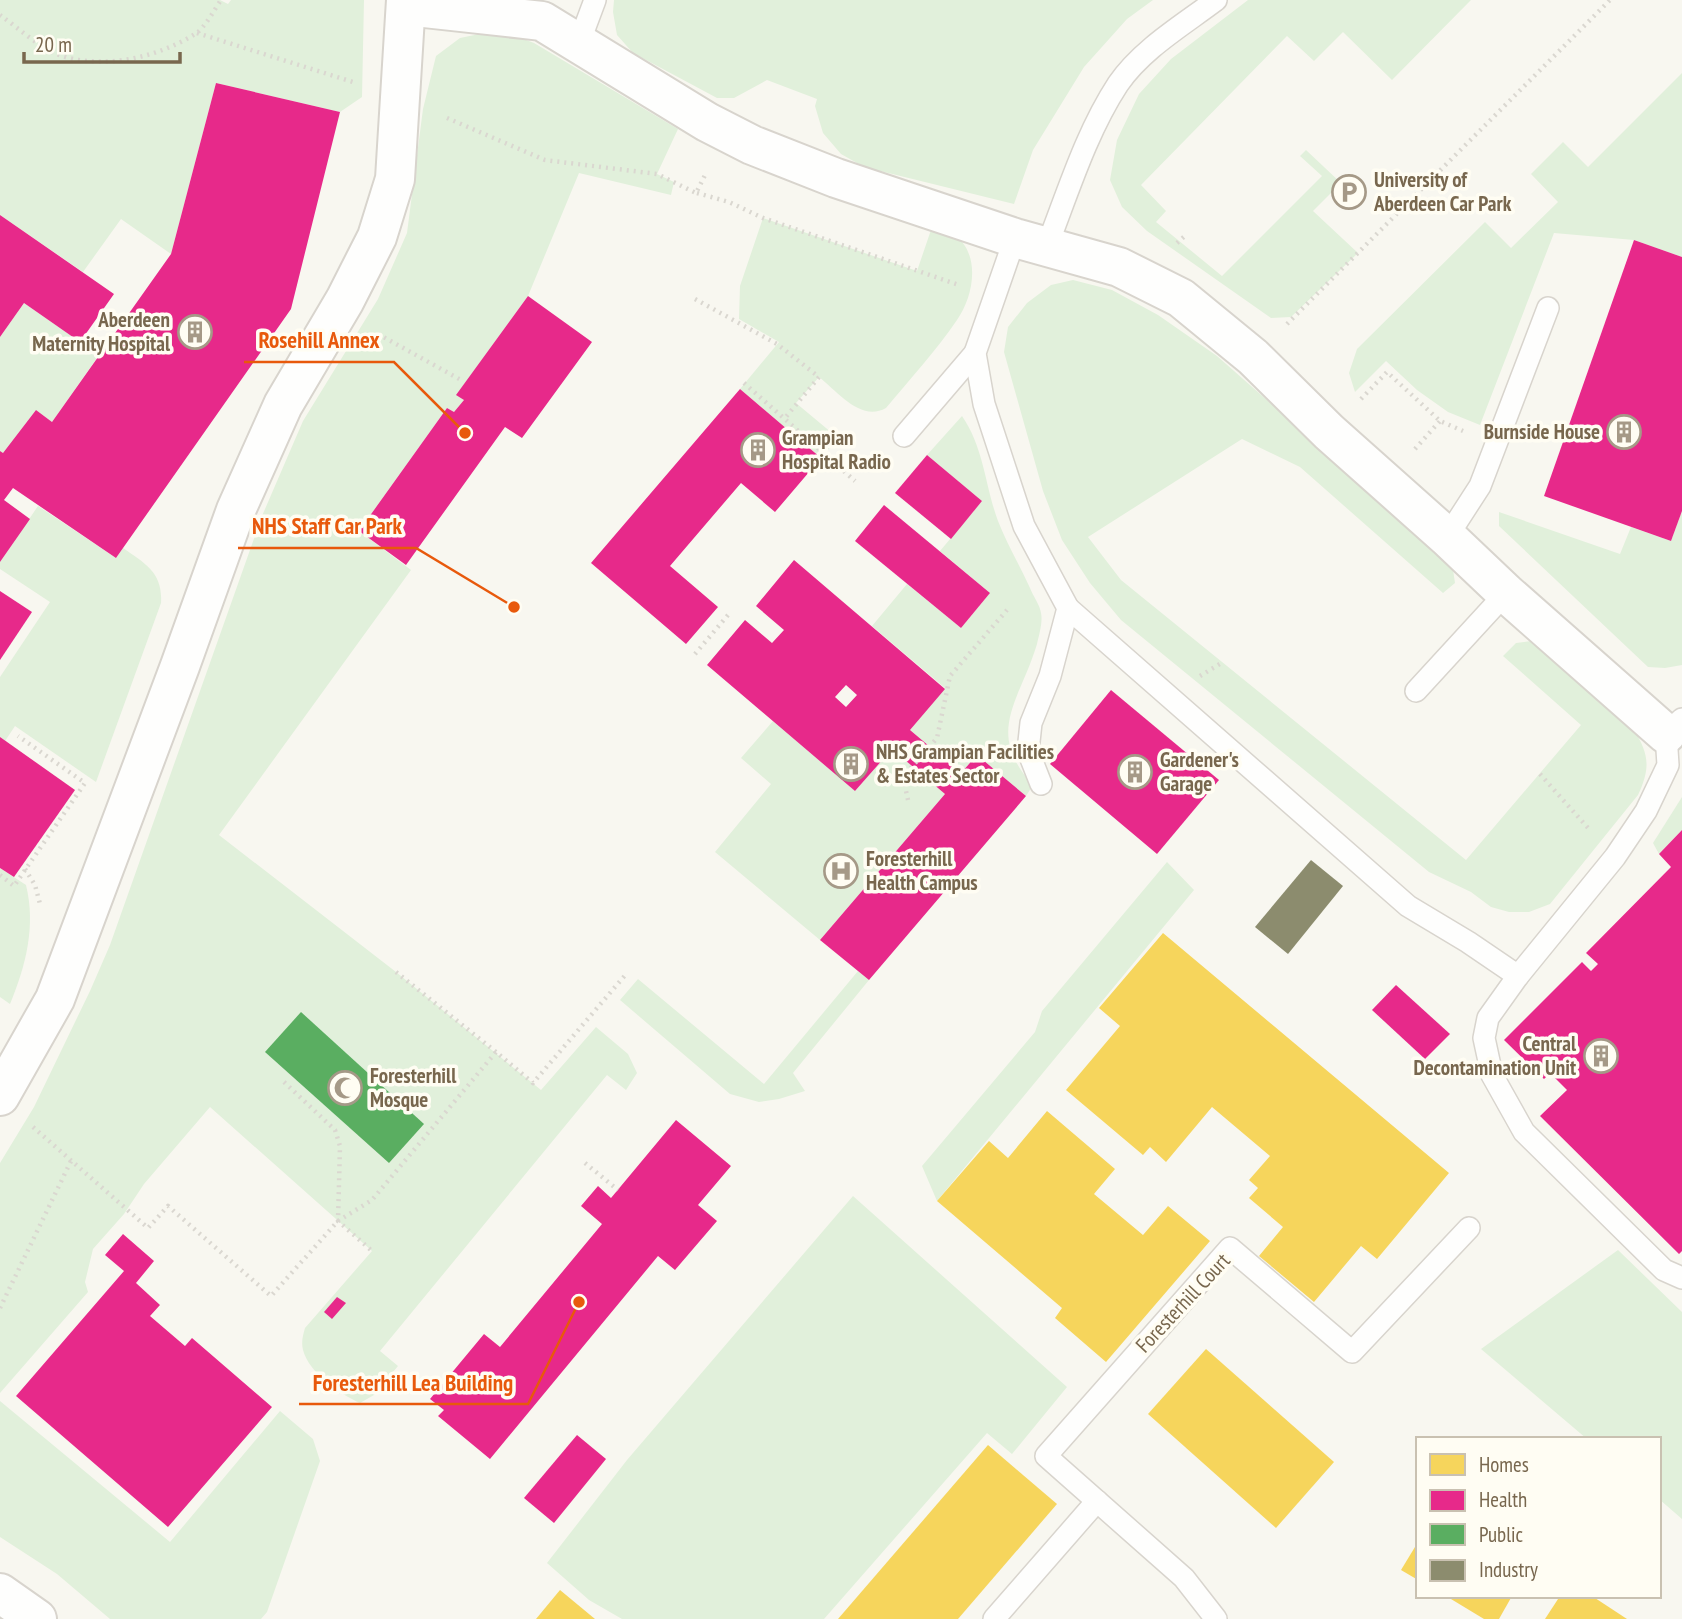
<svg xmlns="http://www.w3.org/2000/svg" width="1682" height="1619" font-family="'PT Sans Narrow',sans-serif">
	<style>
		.green { fill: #e1f0db }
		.homes { fill: #f6d55c }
		.health { fill: #e7298a; fill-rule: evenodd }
		.public { fill: #5aae61 }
		.industry { fill: #8c8c6e }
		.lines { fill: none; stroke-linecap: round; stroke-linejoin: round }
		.lane-casing { stroke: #d8d4cd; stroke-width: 24 }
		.street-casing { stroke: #d8d4cd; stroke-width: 42 }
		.path { stroke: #dad7d0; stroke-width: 4.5; stroke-dasharray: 2 5; stroke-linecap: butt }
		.lane { stroke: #fefefd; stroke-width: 21 }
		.street { stroke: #fefefd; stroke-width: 38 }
		.labels { text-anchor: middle; stroke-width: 7; stroke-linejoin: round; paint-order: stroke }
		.poi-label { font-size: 21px; font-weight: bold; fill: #78674e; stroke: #fffdf3; text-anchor: start }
		.street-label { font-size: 21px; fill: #78674e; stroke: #fffdf3 }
		.leader { fill: none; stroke: #e8590c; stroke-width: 2.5 }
		.callout-dot { fill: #e8590c; stroke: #fffdf3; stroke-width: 2.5 }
		.callout-label { font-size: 23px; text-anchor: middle; font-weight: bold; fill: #e8590c; stroke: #fffdf3; stroke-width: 7; stroke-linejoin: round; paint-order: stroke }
	</style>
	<rect width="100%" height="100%" fill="#f8f7f0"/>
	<g class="green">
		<path d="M0,0H220L228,4L231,0H364L362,97L340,112L216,83L171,254L121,219L83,272L0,215Z"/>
		<path d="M614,0H1153L1127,19L1084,67L1033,150L1014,204L864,167L841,154L823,133L815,106L817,99L767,80L734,98H717L633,53L617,35L613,12Z"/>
		<path d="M1248,0H1471L1392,80L1343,32L1314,61L1287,36L1141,185L1166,211L1156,222L1222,276L1322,176L1300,156L1306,150L1341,183L1313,211L1358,253L1291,317L1271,318L1147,231L1122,207L1110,180L1117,140L1139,94L1171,59Z"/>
		<path d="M489,32L513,35L534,43L678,129L657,174L674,182L671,195L579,173L528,296L457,394L464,400L454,412L447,408L359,531L411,570L219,835L396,972L541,1090L596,1027L628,1054L637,1073L626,1090L607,1075L380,1351L398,1366L374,1395L360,1403C340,1394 309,1373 303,1350C301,1342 303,1335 305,1328L372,1251L210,1107L144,1184L124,1214L93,1249L85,1282L88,1292L0,1393V1163L34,1107L90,991L110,945L262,516L303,421L378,299L407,233L423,109L436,56L460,38Z"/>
		<path d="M1682,73V257L1634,240L1554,233L1480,425L1448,412L1417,390L1386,361L1355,392L1349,373L1357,349L1485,222L1511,248L1558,202L1531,174L1563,142L1588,167Z"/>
		<path d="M763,218L917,271L932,227C938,229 947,230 952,233C982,252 974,296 957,320C936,351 910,379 886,408C861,422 839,393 819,377L796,403L838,438L821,458L740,389L779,342L739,319L740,286Z"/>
		<path d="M1073,280L1112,290L1158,315L1217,356L1452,563L1455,583L1443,593L1300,467L1242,439L1088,537L1121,580L1466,860L1581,725L1503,656L1516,643L1531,641L1633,728C1649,754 1651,767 1638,795L1550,904L1529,912H1509L1491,907L1471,892L1429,872L1121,620L1090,583L1062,540L1043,491L1004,352L1008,327L1027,303L1051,285Z"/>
		<path d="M24,303L99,355L52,422L36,410L3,453L0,451V337Z"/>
		<path d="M962,416C984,448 985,486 998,521C1007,544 1020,566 1030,588C1033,596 1040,605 1041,613C1043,622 1039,635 1037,644C1020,701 984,732 1033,785L1026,796L977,755L961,773L910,730L945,688L872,626L907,584L961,628L990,593L940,551L982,501L927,455Z"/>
		<path d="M38,506L116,558L123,548C146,564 163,573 161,603L96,782L15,726L5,741L0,737V677L50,602L0,569V562Z"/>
		<path d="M1682,511V665L1665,668L1648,667L1499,526V512L1620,554L1631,527L1671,541Z"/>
		<path d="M773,721L855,791L892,749L945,794L820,940L715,852L771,784L741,758Z"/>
		<path d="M1682,797V830L1659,854L1653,843Z"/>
		<path d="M1167,862L1194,890L937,1201L922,1166L1035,1032L1042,1011Z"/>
		<path d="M0,868L26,885C36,926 26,965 10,1004L0,997Z"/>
		<path d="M858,971L869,980L793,1073L805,1091L779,1099L759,1102L730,1094L620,1000L638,979L764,1084Z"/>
		<path d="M853,1196L1067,1387L1012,1454L987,1433L824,1619H622L589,1600L547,1563L627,1460Z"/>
		<path d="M1618,1250L1682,1312V1519L1659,1499V1439H1587L1481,1349Z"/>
		<path d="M0,1401L170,1542L280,1411L313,1439L320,1461L267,1612L261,1619H110L57,1574L0,1537Z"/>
	</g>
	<g class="homes">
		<path d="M1163,933L1449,1173L1377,1259L1361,1246L1314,1302L1259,1256L1283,1227L1249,1198L1258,1188L1249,1180L1270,1156L1212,1107L1166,1162L1150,1147L1143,1155L1066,1090L1120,1026L1099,1008Z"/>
		<path d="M1047,1111L1115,1169L1094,1194L1143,1235L1168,1206L1210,1241L1106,1362L1055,1318L1062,1308L937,1201L989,1141L1008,1158Z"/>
		<path d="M1206,1349L1334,1462L1276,1528L1148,1414Z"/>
		<path d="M988,1445L1057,1504L958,1619H838Z"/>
		<path d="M1418,1542V1580L1401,1570Z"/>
		<path d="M560,1590L595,1619H536Z"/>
		<path d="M1446,1596H1512L1499,1619H1484Z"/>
		<path d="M1560,1596H1592L1627,1619H1545Z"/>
	</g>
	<g class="health">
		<path d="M216,83L340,112L291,309L116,558L13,488L4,500L30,519L0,562V451L3,453L36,410L52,422L171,254Z"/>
		<path d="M0,215L114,294L80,342L24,303L0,337Z"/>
		<path d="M1634,240L1682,257V511L1671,541L1544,496Z"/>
		<path d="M528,296L592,342L522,438L505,427L406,565L359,531L447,408L454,412L464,400L456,395Z"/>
		<path d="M740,389L821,458L775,512L741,483L670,566L718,607L686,644L591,563Z"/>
		<path d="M927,455L982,501L951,539L895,493Z"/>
		<path d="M884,505L990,593L961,628L855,541Z"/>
		<path d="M794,560L945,689L910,730L961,773L977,755L1026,796L869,980L820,940L945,794L892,749L855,791L707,665L745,620L772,643L784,630L756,606ZM846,685L857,695L846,707L835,697Z"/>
		<path d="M0,591L32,612L0,660Z"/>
		<path d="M1111,690L1219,780L1157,854L1050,764Z"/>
		<path d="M0,737L75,790L14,877L0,868Z"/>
		<path d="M1682,830V1251L1679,1254L1540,1116L1567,1090L1550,1073L1544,1079L1504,1040L1582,962L1591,971L1598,964L1586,953L1671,867L1659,854Z"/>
		<path d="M1396,985L1450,1034L1425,1059L1372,1010Z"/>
		<path d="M676,1120L731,1166L698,1205L717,1221L675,1270L658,1256L490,1459L438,1416L444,1410L430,1399L484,1334L500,1347L602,1224L581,1206L598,1186L611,1198Z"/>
		<path d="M123,1234L154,1261L136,1283L160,1305L150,1316L185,1346L192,1338L272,1407L168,1527L16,1396L124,1271L105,1255Z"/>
		<path d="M337,1297L346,1303L332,1319L324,1312Z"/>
		<path d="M577,1435L606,1459L554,1523L524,1498Z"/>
	</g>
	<path class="public" d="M301,1012L424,1124L389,1163L265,1052Z"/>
	<path class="industry" d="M1311,860L1343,886L1288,954L1255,927Z"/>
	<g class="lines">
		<g class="lane-casing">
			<g id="lane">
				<path d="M579,43L595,0"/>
				<path d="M1015,238L975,353L984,404L1024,526L1068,608L1050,676L1031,723L1028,751L1041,784"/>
				<path d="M1047,246C1068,192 1086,133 1118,84C1142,49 1183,25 1216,0"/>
				<path d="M904,436L975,353"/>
				<path d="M1447,537L1480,486L1548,308"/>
				<path d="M1068,608L1408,906L1468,942L1518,976L1615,857L1646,811L1668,765L1666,734L1682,719"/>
				<path d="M1416,691L1506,593"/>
				<path d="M1518,976L1488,1018L1484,1038L1492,1075L1524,1132L1664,1270L1682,1278"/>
				<path d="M994,1619L1097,1501"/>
				<path d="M1216,1619L1184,1578L1046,1456L1230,1248L1352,1352L1469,1228"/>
			</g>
		</g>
		<g class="street-casing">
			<g id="street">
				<path d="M406,6L542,21L707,122L752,145L836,178L1015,238L1119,267L1181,298L1253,357L1329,432L1447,537L1506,593L1666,734"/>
				<path d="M0,1096L55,999L180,666L236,510L283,405L345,300L377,237L395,179L406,0"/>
				<path d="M0,1593L37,1619"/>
			</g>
		</g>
		<g class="path">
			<path d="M0,15C17,27 40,48 59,55C102,70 157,58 195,34C205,28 214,10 221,0"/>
			<path d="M197,33L353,82"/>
			<path d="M447,118L545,160L657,174L696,193L706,173"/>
			<path d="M697,193L729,202L763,218L959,285"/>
			<path d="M1177,243L1187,234"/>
			<path d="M695,299L777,344L819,377L785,418"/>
			<path d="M1287,324L1610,0"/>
			<path d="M378,334L461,380"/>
			<path d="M744,383L855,481"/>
			<path d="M1361,399L1387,372L1440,421L1463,431"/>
			<path d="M1415,449L1440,421"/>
			<path d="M695,654L728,615"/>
			<path d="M1200,676L1223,662"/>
			<path d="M1540,774L1588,828"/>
			<path d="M908,800L903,777L937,738L950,676L1007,610"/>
			<path d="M25,869L35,885L40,904"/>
			<path d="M0,875L14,886L85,783L18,736"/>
			<path d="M396,972L496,1052"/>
			<path d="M284,1082L335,1130L340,1146L338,1221L372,1251"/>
			<path d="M33,1127L148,1228L168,1206L271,1296L338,1221L372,1200L496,1052L533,1083L627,973"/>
			<path d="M585,1163L618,1190"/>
			<path d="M0,1308L71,1161"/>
		</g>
		<use href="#lane" class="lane"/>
		<use href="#street" class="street"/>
	</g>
	<defs>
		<g id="parking-ring" transform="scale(1.75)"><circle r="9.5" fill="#fffdf3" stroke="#a59987" stroke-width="1.5"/><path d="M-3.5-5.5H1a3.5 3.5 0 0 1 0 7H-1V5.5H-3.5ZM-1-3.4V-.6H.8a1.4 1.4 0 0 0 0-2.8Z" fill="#a59987"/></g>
		<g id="building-ring" transform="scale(1.75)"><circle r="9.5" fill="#fffdf3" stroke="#a59987" stroke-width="1.5"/><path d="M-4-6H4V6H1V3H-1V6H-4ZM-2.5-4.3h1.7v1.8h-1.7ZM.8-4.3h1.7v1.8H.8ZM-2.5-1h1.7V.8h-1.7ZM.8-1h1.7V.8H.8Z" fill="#a59987"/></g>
		<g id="hospital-ring" transform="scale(1.75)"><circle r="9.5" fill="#fffdf3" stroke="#a59987" stroke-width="1.5"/><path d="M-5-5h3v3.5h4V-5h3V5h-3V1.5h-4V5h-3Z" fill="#a59987"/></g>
		<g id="mosque-ring" transform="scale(1.75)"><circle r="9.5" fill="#fffdf3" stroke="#a59987" stroke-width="1.5"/><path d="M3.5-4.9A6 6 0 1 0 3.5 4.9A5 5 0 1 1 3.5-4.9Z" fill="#a59987"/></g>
	</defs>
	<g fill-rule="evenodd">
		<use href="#parking-ring" x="1349" y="192"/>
		<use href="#building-ring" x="195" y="332"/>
		<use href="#building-ring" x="1624" y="432"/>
		<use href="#building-ring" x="758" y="450"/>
		<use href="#building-ring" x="851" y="764"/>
		<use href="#building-ring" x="1135" y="772"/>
		<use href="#hospital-ring" x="841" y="871"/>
		<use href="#building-ring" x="1601" y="1056"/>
		<use href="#mosque-ring" x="345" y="1088"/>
	</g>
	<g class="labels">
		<g class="poi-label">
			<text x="1374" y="187">University of<tspan x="1374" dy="24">Aberdeen Car Park</tspan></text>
			<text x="170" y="327" text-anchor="end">Aberdeen<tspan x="170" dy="24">Maternity Hospital</tspan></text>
			<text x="1600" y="439" text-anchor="end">Burnside House</text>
			<text x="782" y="445">Grampian<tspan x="782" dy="24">Hospital Radio</tspan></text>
			<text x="876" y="759">NHS Grampian Facilities<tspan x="876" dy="24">&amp; Estates Sector</tspan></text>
			<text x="1160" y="767">Gardener's<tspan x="1160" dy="24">Garage</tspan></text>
			<text x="866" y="866">Foresterhill<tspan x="866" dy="24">Health Campus</tspan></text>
			<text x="1576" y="1051" text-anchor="end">Central<tspan x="1576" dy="24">Decontamination Unit</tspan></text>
			<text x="370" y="1083">Foresterhill<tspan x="370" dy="24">Mosque</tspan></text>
		</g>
		<g class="street-label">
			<text transform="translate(1183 1303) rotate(-47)" y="7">Foresterhill Court</text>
		</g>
	</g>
	<path class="leader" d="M465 433L394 362H244M514 607L416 548H238M579 1302L528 1404H299"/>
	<g class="callout-dot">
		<circle cx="465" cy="433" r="7"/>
		<circle cx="514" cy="607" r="7"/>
		<circle cx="579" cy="1302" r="7"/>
	</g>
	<g class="callout-label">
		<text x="319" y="348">Rosehill Annex</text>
		<text x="327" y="534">NHS Staff Car Park</text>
		<text x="413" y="1391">Foresterhill Lea Building</text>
	</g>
	<rect x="1416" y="1437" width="245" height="161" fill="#fffdf3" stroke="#c9c1b1" stroke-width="2"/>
	<rect x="1430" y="1454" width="35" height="21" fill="#f6d55c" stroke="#c9c1b1" stroke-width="2"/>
	<text x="1479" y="1472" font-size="21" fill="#78674e">Homes</text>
	<rect x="1430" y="1490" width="35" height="21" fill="#e7298a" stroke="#c9c1b1" stroke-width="2"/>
	<text x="1479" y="1507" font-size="21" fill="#78674e">Health</text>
	<rect x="1430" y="1524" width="35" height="21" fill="#5aae61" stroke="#c9c1b1" stroke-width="2"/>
	<text x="1479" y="1542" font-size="21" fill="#78674e">Public</text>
	<rect x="1430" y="1560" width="35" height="21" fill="#8c8c6e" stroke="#c9c1b1" stroke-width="2"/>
	<text x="1479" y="1577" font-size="21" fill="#78674e">Industry</text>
	<path d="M24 52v10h156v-10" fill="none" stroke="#78674e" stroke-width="3.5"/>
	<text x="35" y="52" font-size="21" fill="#78674e" stroke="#fffdf3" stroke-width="5" paint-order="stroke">20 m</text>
</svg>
